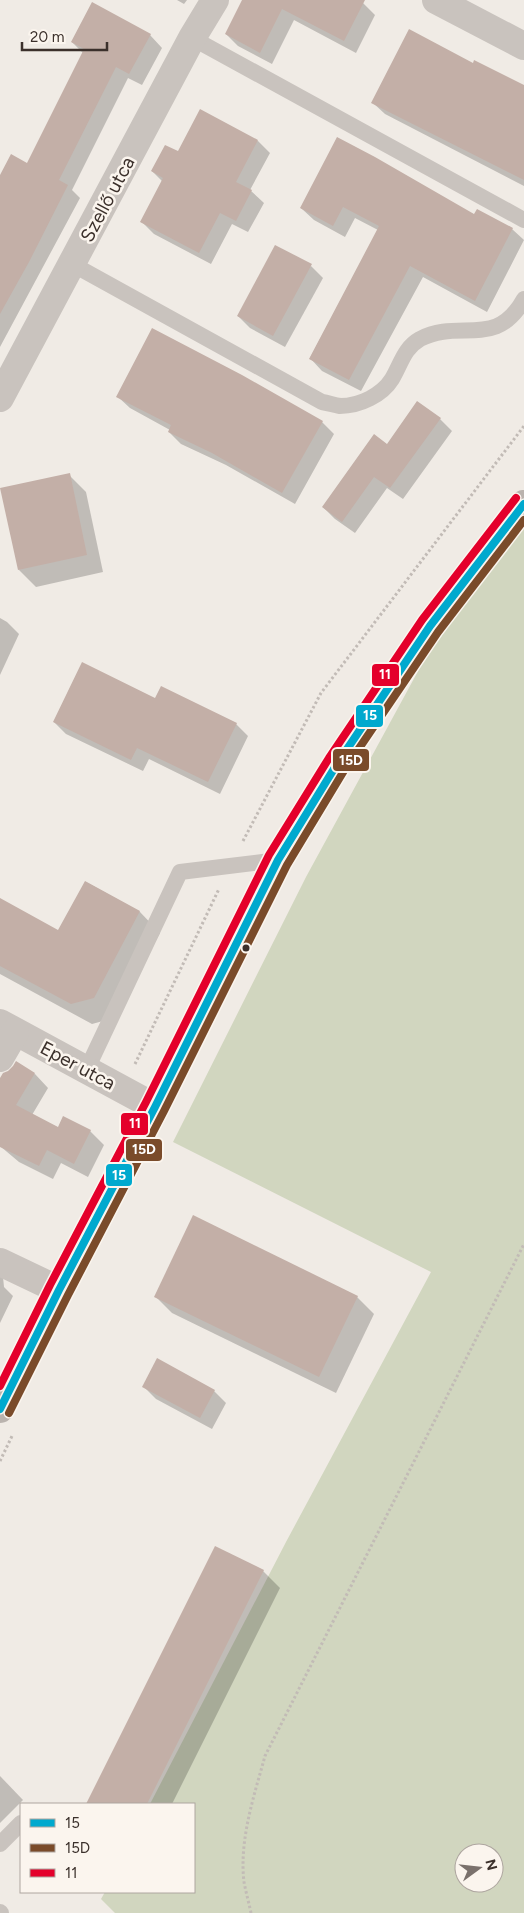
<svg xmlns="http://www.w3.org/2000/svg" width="524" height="1913" font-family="Figtree,sans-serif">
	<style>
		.green { fill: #d1d6bf; fill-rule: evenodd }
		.shadow { fill: #0003 }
		.building { fill: #c3afa7 }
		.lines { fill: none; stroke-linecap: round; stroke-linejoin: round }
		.path { stroke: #c2bbb6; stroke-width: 3; stroke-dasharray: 2.5 2.5; stroke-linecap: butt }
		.lane { stroke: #c9c3be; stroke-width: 16 }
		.street { stroke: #c9c3be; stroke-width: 28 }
		.secondary { stroke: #bab3ae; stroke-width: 28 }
		.bus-1-casing { stroke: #fbf5ee; stroke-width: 11 }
		.bus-2-casing { stroke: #fbf5ee; stroke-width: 11 }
		.bus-3-casing { stroke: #fbf5ee; stroke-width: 11 }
		.bus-1 { stroke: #00a9ce; stroke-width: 8 }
		.bus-2 { stroke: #7a4b2a; stroke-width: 8 }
		.bus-3 { stroke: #e4002b; stroke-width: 8 }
		.bus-dot { fill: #3b302b; stroke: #fbf5ee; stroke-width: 2 }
		.labels { text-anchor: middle; stroke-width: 5; stroke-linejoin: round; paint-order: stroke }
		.street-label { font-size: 19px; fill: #3b302b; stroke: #fbf5ee }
		.line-badge { stroke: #fbf5ee; stroke-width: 2 }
		.badge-label { font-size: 14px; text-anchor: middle; font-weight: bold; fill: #fff }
	</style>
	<rect width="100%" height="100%" fill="#f0ebe5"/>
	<path class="green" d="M524,526V1913H115L101,1899L105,1892H194V1804H150L286,1542L431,1272L173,1142L306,877L429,651ZM464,1853H494V1883H464Z"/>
	<g class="shadow">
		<path d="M177,0H187L184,4Z"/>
		<path d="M244,0H357L363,3L375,15L356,53L294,20L272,64L238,46L226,34Z"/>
		<path d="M150,35L162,48L142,85L128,78L72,190L80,198L0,347V178L27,165L83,53L72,42Z"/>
		<path d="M524,90V186L385,114L372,102Z"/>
		<path d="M337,139L474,216L512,229L524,240L487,312L423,277L361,391L322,371L310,358L378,230L355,218L345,237L314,220L301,208Z"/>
		<path d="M258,141L270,153L250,190L264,203L248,232L232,224L211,264L154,234L142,222L163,182L152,171L178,153Z"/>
		<path d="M311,266L323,278L285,347L250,328L238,316Z"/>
		<path d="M117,396L322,422L334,434L295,504L226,465L181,444L169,432L170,430L130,408Z"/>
		<path d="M440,419L452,431L403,499L387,488L355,533L335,519L323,507L387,446Z"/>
		<path d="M69,475L86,492L103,572L36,587L19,570Z"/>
		<path d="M0,618L7,622L19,634L0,675Z"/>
		<path d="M155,699L236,724L248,736L220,794L149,759L143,771L66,734L54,722Z"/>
		<path d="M86,882L140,912L160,933L114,1018L92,1024L0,974V900L58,932Z"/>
		<path d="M35,1074L48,1088L32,1115L59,1128L90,1131L104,1145L88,1177L61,1163L53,1179L19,1162L0,1146V1080Z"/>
		<path d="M0,1274L3,1277L4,1287L13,1296L0,1323Z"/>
		<path d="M155,1296L357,1297L374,1314L336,1393L172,1313Z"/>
		<path d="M144,1387L214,1391L226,1403L212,1429L156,1399Z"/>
		<path d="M215,1548L263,1571L280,1588L172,1804H88Z"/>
		<path d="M0,1776L23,1800L0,1823Z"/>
	</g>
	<g class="building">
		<path d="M242,0H365L344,41L282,9L260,53L225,34Z"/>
		<path d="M92,2L151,34L129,74L116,67L59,180L68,185L29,262L0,314V175L11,154L27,163L84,49L71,42Z"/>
		<path d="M409,29L473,63L474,60L524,85V180L371,103Z"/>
		<path d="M200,109L258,140L236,182L252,190L236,221L220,213L199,253L140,222L163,178L151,171L165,145L178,151Z"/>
		<path d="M337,137L375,157L474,214L477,209L513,228L475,301L410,266L349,380L309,359L379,226L343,207L333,226L300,208Z"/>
		<path d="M275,245L312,264L273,336L237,316Z"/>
		<path d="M152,328L242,375L323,421L282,493L212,453L168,432L171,425L116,397Z"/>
		<path d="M417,401L441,418L390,488L374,477L342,522L322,507L374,434L387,444Z"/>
		<path d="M70,473L87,555L18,570L0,488Z"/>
		<path d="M82,662L155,698L161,686L237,723L208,782L137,748L131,760L53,722Z"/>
		<path d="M85,881L140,911L94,998L71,1004L0,966V898L58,930Z"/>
		<path d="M16,1061L35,1073L16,1105L58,1127L63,1116L91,1130L74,1164L47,1150L39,1166L0,1147V1078L3,1073L8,1071L13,1066Z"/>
		<path d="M193,1215L358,1296L319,1377L154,1297Z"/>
		<path d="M157,1358L215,1390L200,1418L142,1387Z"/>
		<path d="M215,1546L264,1570L147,1804H86Z"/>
	</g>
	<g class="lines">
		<g class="path">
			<path d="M243,841L321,693L524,426"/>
			<path d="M135,1064L219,889"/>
			<path d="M0,1461L13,1434"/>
			<path d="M251,1913C249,1903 246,1893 244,1882C239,1840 254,1796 265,1756L524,1244"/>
		</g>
		<g class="lane">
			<path d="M192,38L524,220"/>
			<path d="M72,264L322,402C328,403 334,405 340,406C360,406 382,395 392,379C401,364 404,348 420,339C460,318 496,350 524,299"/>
			<path d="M87,1069L180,872L278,860"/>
			<path d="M0,1844L21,1823"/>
			<path d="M0,1912L1,1913"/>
		</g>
		<g class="street">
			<path d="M436,0L524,46"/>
			<path d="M0,398L192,38L215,0"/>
			<path d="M0,1023L155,1107"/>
			<path d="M0,1058L15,1032"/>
			<path d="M0,1262L59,1290"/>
		</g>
		<path class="secondary" d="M0,1409L59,1290L155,1107L278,860L337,764L430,626L524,504"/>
		<g class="bus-1-casing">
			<path id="bus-1" d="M0,1409L59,1290L155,1107L278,860L337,764L430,626L524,504"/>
		</g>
		<g class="bus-2-casing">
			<path id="bus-2" d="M9,1413L68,1295L164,1111L287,865L345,769L438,632L524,520"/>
		</g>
		<g class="bus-3-casing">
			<path id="bus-3" d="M0,1386L50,1285L146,1102L269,855L329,758L422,620L516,498"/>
		</g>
		<use href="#bus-1" class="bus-1"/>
		<use href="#bus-2" class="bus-2"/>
		<use href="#bus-3" class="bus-3"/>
	</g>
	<circle class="bus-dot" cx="246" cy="948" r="4.5"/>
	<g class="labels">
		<g class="street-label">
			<text transform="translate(107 199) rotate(-62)" y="7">Szellő utca</text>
			<text transform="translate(78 1065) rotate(28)" y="7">Eper utca</text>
		</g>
	</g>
	<g class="line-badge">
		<rect x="371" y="663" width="29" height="24" rx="5" fill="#e4002b"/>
		<rect x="355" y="704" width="29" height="24" rx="5" fill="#00a9ce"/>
		<rect x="332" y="748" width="38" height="24" rx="5" fill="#7a4b2a"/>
		<rect x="120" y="1112" width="29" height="24" rx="5" fill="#e4002b"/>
		<rect x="125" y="1138" width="38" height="24" rx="5" fill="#7a4b2a"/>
		<rect x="105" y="1163" width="28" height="24" rx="5" fill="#00a9ce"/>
	</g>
	<g class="badge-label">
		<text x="385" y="679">11</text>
		<text x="370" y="720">15</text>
		<text x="351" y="765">15D</text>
		<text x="135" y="1128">11</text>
		<text x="144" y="1154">15D</text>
		<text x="119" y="1180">15</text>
	</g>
	<rect x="20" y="1803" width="175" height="90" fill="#fbf5ee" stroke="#aea6a0"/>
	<rect x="30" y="1819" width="25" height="8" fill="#00a9ce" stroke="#aea6a0"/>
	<text x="65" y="1828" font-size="15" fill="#3b302b">15</text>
	<rect x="30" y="1844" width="25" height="8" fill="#7a4b2a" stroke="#aea6a0"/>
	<text x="65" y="1853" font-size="15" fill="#3b302b">15D</text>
	<rect x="30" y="1869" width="25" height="8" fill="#e4002b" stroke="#aea6a0"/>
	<text x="65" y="1878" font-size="15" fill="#3b302b">11</text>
	<g transform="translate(479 1868) rotate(75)"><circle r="24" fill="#fbf5ee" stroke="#aea6a0"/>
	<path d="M0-4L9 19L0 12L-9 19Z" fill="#7a716c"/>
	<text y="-8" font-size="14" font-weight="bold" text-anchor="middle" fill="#3b302b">N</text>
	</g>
	<path d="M22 42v8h85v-8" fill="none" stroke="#3b302b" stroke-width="2.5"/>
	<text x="30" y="42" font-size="15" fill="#3b302b" stroke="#fbf5ee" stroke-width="4" paint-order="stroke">20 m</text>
</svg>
